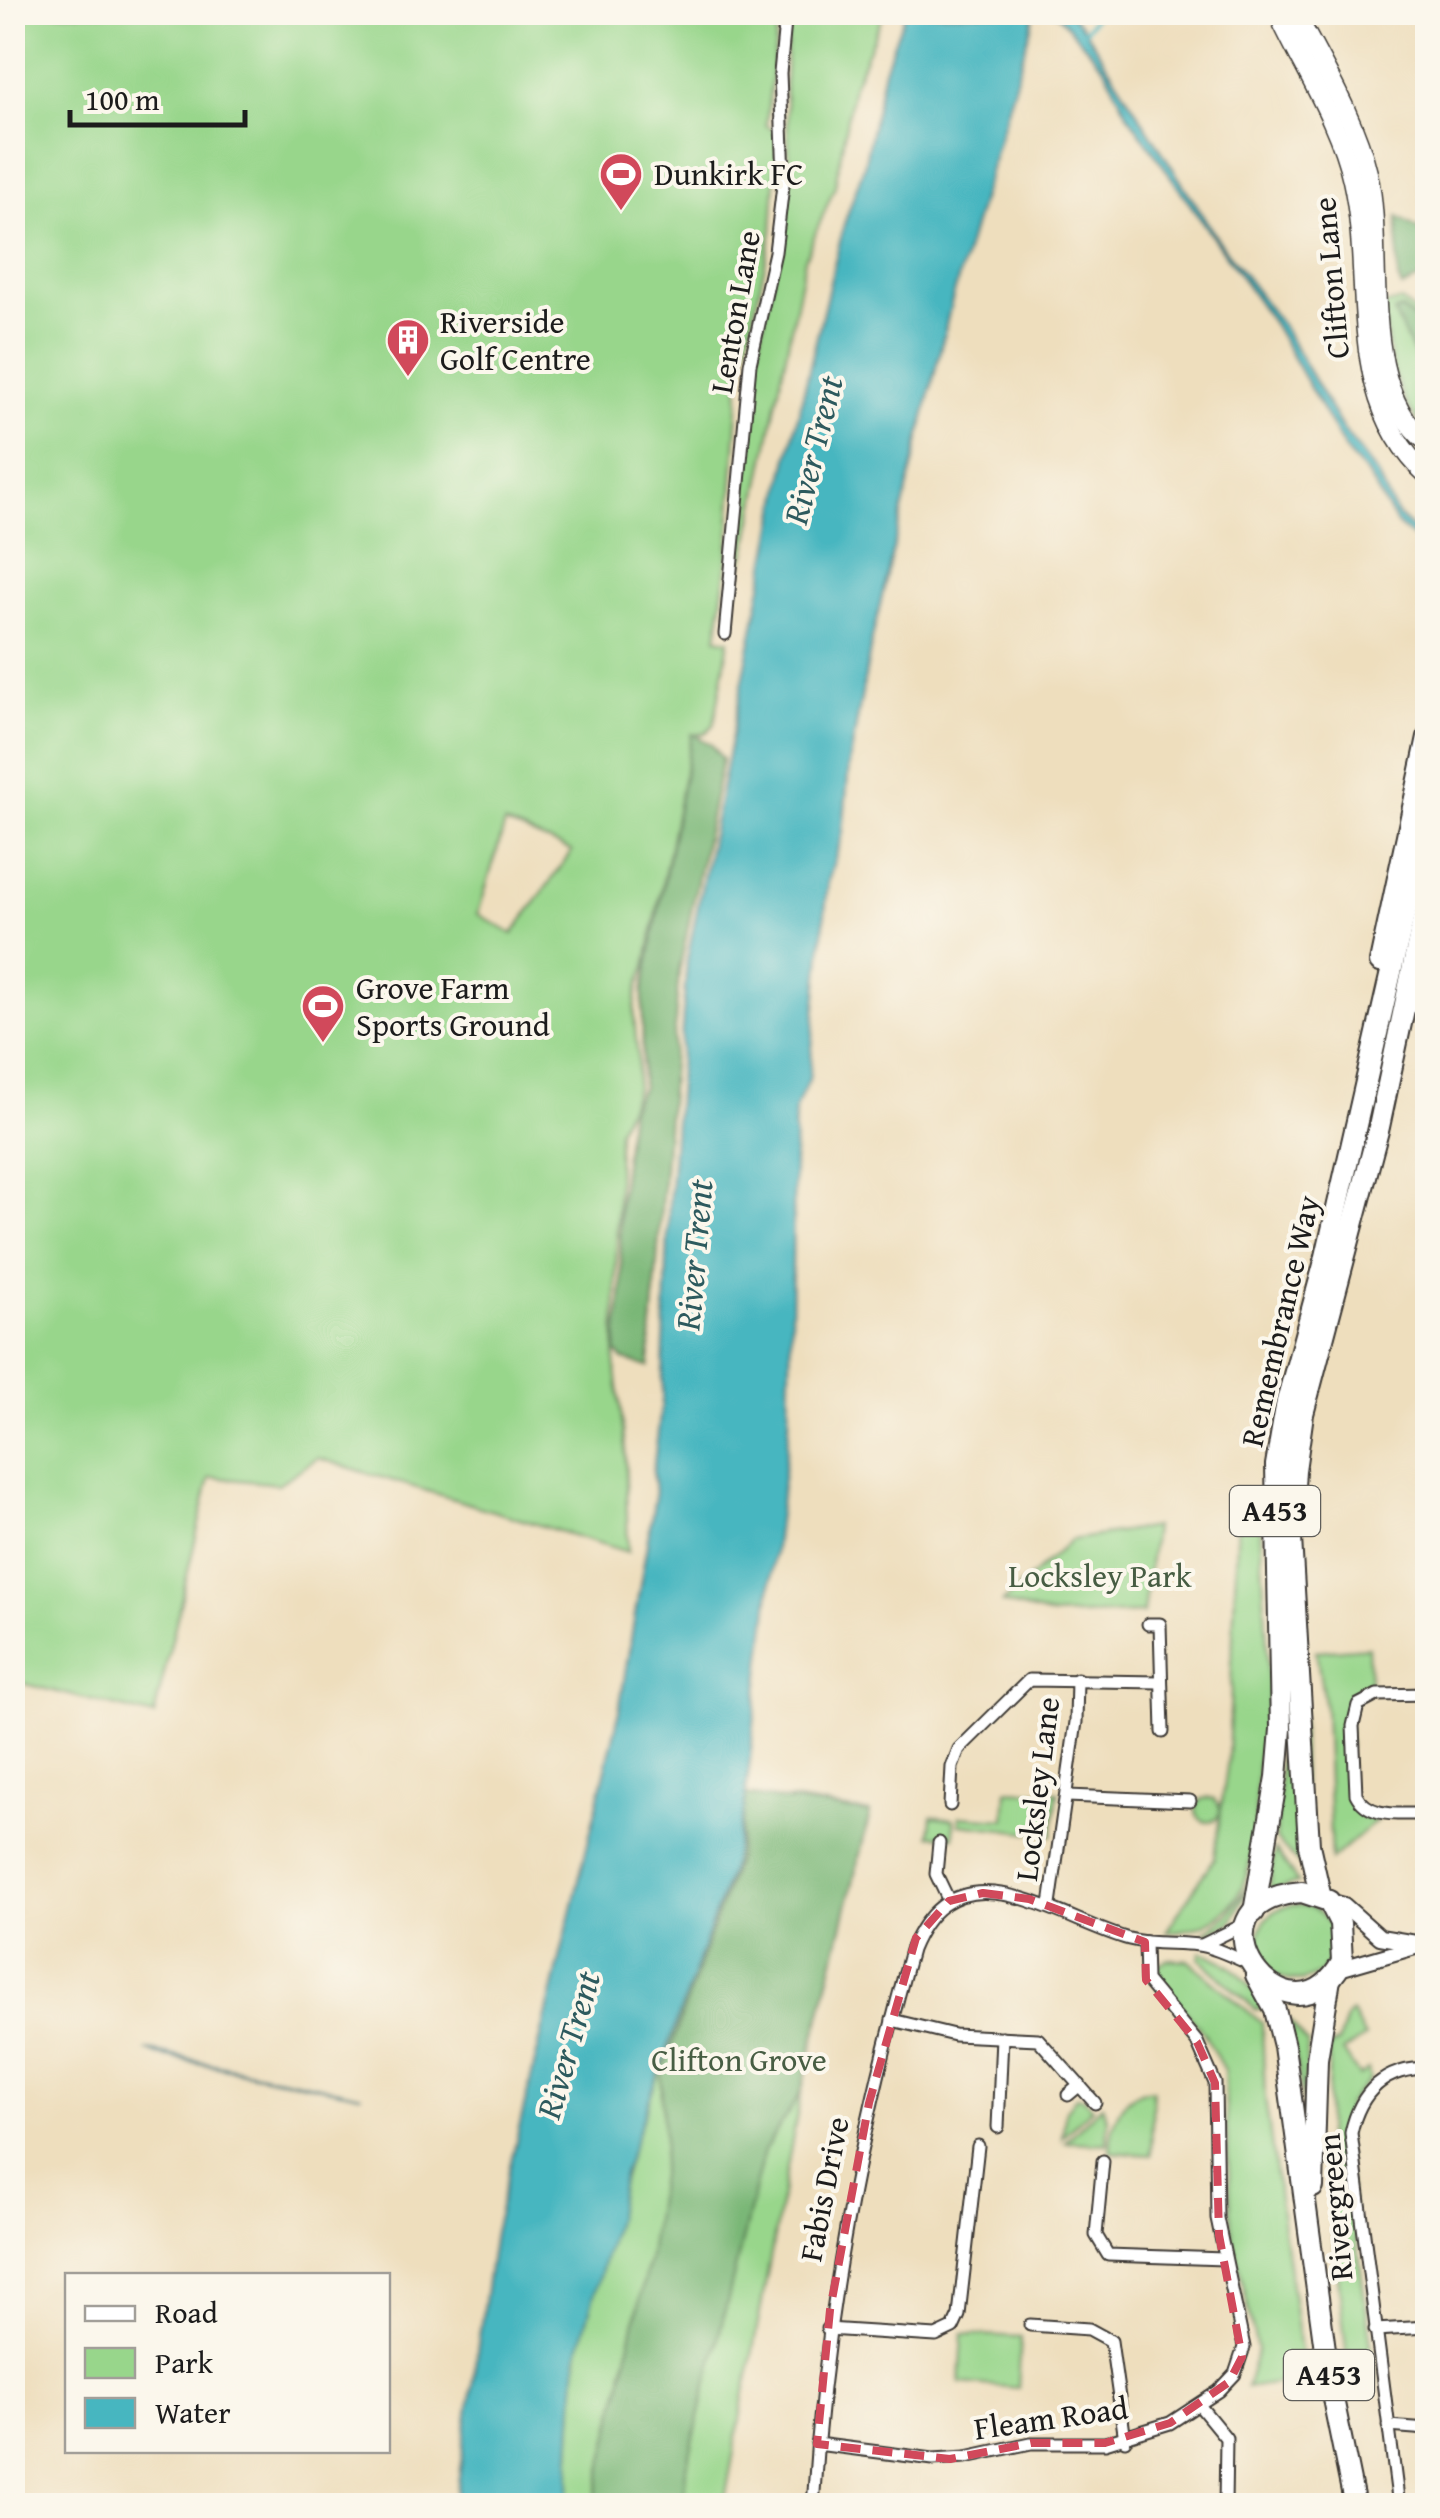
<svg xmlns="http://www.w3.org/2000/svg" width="1440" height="2518" font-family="'Gentium Book Plus',serif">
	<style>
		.green { fill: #98d68b; stroke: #5a7954; stroke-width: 2.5; fill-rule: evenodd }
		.forest { fill: #7ab777; stroke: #4b6a4a; stroke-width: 2.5 }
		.water { fill: #47b6c0; stroke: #32696e; stroke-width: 2.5 }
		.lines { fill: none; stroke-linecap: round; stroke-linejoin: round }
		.stream { stroke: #47b6c0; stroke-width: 4 }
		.minor-casing { stroke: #3c3934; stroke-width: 15 }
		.tertiary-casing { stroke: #3c3934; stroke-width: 18 }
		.primary-casing { stroke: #3c3934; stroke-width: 21 }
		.trunk-casing { stroke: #3c3934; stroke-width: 24 }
		.minor { stroke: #fff; stroke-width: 11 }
		.tertiary { stroke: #fff; stroke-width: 14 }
		.primary { stroke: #fff; stroke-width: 18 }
		.trunk { stroke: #fff; stroke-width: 20 }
		.marked { fill: none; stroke: #d1495b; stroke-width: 8; stroke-dasharray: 20 12; stroke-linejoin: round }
		.labels { text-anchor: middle; stroke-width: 8; stroke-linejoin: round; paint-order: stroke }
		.shield { fill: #fbf7ec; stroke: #5f5e5a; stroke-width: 2.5 }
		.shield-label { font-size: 30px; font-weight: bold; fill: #1c1c1c }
		.poi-label { font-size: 32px; fill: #1c1c1c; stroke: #fbf7ec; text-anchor: start }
		.street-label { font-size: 32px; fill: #1c1c1c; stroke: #fbf7ec }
		.park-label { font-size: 32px; fill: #475d43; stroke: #fbf7ec }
		.water-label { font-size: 35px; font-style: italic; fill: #2d5a5e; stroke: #fbf7ec }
	</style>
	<rect width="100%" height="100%" fill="#fbf7ec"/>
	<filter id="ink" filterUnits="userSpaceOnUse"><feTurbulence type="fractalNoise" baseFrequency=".01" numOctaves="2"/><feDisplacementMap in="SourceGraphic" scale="20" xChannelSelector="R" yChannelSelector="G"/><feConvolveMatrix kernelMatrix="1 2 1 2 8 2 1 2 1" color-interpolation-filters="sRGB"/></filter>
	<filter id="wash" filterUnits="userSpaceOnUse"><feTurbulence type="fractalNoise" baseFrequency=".0048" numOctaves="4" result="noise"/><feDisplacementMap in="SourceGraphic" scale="40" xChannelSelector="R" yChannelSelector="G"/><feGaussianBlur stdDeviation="2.25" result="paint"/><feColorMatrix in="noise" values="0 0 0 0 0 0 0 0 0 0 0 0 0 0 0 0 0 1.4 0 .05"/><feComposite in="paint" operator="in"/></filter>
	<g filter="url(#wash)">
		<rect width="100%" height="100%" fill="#eedebd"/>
		<g class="green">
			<path d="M12,13H779L766,125L778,133L772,232L740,377L728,558L717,638L729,640L714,725L705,733L692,735L646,966C622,1021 644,1037 636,1087C634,1101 622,1116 618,1131L615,1361L625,1447L628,1552L318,1458L278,1484L210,1477L154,1716L13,1681ZM505,824L572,851L513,934L478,914Z"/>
			<path d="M789,13H884L853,86L835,186L805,259L747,549L737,580L756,361L780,245L790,172L785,82Z"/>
			<path d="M1401,301L1427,321V329L1402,309L1394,312L1427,384V431C1393,399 1388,351 1383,306Z"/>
			<path d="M1298,1405L1303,1866H1301L1276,1840Z"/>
			<path d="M1260,1513C1261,1574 1269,1637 1268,1698C1267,1718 1259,1739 1258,1759C1252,1830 1268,1928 1166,1932L1214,1858L1228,1760L1238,1515Z"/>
			<path d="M1154,1527L1143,1613L1052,1616L1002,1603L1071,1540Z"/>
			<path d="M1368,1647L1370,1686L1350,1703L1348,1717L1349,1798L1362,1817L1377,1820L1331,1860L1325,1708L1316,1651Z"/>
			<path d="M1007,1790L1058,1792L1052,1835L959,1824L960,1816L1005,1819Z"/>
			<circle cx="1208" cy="1810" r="12"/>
			<path d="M791,1800L870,1813L801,2093L724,2505L568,2506L575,2377L582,2329L630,2152L731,1868L744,1810Z"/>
			<path d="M932,1816L954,1819V1837L930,1835Z"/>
			<path d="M1275,1849L1298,1883L1269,1891Z"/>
			<path d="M1251,1882L1231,1923L1200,1936L1228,1914Z"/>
			<circle cx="1296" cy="1943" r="38"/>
			<path d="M1201,1952C1233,1962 1249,1980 1264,2009L1256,2010L1199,1958Z"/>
			<path d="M1168,1959L1188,1960L1262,2023L1265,2098L1304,2379L1246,2388L1257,2350L1232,2232L1224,2071L1204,2033L1157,1978V1965Z"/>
			<path d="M1352,2013L1365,2038L1343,2051L1359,2076L1368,2070L1370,2080L1348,2104L1344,2145L1376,2382L1350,2386L1325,2155L1330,2046L1338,2043L1346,2018Z"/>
			<path d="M1289,2020L1308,2044L1303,2103Z"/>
			<path d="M1153,2089L1151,2155L1110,2152C1111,2122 1119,2093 1153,2089Z"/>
			<path d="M1076,2097L1084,2098L1092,2108L1062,2137L1066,2110Z"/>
			<path d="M1102,2105L1108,2120L1107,2144L1065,2142Z"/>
			<path d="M963,2334L1021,2337L1018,2388L960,2383Z"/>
		</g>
		<g class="forest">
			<path d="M1398,217L1427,234V275L1402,288L1398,279Z"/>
			<path d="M1401,309L1427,329V383L1394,312Z"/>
			<path d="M692,734L711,744L722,759L679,972L649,1367L623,1360L616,1352L622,1285L619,1207L630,1108L642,1087L643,992Z"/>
			<path d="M746,1795L870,1813L801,2093L764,2151L686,2471L683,2505L594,2506L649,2257L664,2145L661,2076L737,1858Z"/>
		</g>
		<g class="water">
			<path d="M905,13H1033V20L951,304L872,639L849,765L843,833L828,882L809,1080L795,1109L789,1429L744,1810L731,1868L623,2174L616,2216L577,2356L568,2505H455L494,2232L617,1722L655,1496L653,1471L662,1401L669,1203L687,960L785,470L844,224L864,166L884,69Z"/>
			<path d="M1056,13H1069L1085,30L1221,244L1282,325L1342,428L1376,473L1397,515L1427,542L1412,537L1395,522L1367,474L1348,454L1274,325L1128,115L1104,67Z"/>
			<path d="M146,2050L362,2095L157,2055Z"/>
		</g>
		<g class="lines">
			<path class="stream" d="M1085,30L1098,12"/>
		</g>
	</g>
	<g filter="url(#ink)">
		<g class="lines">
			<g class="minor-casing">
				<g id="minor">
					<path d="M725,634L750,364L775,252L784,177L780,73L786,12"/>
					<path d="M1148,1624H1160L1163,1732"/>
					<path d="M1428,1694L1377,1695L1358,1705L1353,1726L1356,1794C1369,1820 1402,1813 1428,1814"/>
					<path d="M1067,1796L1190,1801"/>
					<path d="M950,1805L952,1767L959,1749L1029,1680L1161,1682"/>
					<path d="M939,1843L936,1874L949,1901"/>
					<path d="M1050,1905L1076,1722L1077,1679"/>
					<path d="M1202,1945L1247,1923"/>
					<path d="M892,2020L954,2035L1038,2039L1095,2103"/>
					<path d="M1068,2095L1080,2085"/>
					<path d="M998,2127L1002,2037"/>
					<path d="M1103,2161L1096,2235L1108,2255L1224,2259"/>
					<path d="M1030,2325L1089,2329L1111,2341L1125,2440"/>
					<path d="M827,2329L936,2336L953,2328L959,2315L978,2146"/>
					<path d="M1375,2330L1428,2327"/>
					<path d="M1199,2405L1226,2438L1225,2506"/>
					<path d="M1388,2426L1428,2429"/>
					<path d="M817,2444L933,2459L966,2457L1031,2443H1105L1170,2423L1219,2391L1235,2374L1244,2347L1217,2218L1215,2083L1197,2042L1146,1980L1145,1942"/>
					<path d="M813,2506C825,2308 858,2140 911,1950C956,1839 1057,1919 1129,1939C1152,1945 1175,1942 1198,1945C1215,1947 1233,1957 1248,1963"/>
					<path d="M1399,2506L1351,2133C1360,2091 1385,2068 1428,2068"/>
				</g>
			</g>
			<g class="tertiary-casing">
				<g id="tertiary">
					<path d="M1329,1901L1344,1905L1380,1937L1428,1945"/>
					<path d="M1339,1969L1415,1947"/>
				</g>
			</g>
			<g class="primary-casing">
				<g id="primary">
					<path d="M1277,12C1302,67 1339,121 1352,180C1375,281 1342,398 1428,476"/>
					<path d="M1295,12C1321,63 1355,117 1368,173C1386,252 1356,388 1428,443"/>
				</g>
			</g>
			<g class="trunk-casing">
				<g id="trunk">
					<path d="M1380,962L1428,737"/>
					<path d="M1302,1892L1329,1901L1340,1923L1342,1962C1289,2060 1174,1902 1302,1892Z"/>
					<path d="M1320,1894L1309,1845L1291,1538L1295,1470L1303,1414L1379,1127L1428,896"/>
					<path d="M1254,1912L1277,1777L1281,1729L1276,1465L1287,1401L1325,1261L1428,810"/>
					<path d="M1256,1975L1275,2010L1284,2046L1329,2379L1355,2506"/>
					<path d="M1313,2187L1317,2059L1330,1979"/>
				</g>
			</g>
			<use href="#minor" class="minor"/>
			<use href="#tertiary" class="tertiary"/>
			<use href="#primary" class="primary"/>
			<use href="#trunk" class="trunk"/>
		</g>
	</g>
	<path class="marked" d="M983,1893L1029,1899L1145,1942L1146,1980L1197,2042L1215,2083L1219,2235L1242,2357L1229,2382L1170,2423L1105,2443H1031L950,2459L817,2444L830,2310L869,2103L916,1938L949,1901Z"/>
	<defs>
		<g id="stadium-pin" transform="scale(2.25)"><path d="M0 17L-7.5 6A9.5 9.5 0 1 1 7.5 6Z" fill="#d1495b" stroke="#fbf7ec"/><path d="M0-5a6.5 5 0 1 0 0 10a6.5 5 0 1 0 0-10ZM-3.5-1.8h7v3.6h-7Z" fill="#fff"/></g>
		<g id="building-pin" transform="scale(2.25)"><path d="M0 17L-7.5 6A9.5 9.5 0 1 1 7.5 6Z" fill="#d1495b" stroke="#fbf7ec"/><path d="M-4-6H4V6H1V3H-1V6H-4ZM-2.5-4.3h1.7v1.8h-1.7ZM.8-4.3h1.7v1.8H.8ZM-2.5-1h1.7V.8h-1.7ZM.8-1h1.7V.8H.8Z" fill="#fff"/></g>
	</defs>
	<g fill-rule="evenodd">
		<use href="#stadium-pin" x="621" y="174"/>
		<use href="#building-pin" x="408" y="340"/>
		<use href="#stadium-pin" x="323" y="1006"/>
	</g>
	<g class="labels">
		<g class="shield">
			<rect x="1230" y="1486" width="90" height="50" rx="8"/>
			<rect x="1284" y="2350" width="90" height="50" rx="8"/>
		</g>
		<g class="shield-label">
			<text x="1275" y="1521">A453</text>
			<text x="1329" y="2385">A453</text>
		</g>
		<g class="poi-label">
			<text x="654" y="185">Dunkirk FC</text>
			<text x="440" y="333">Riverside<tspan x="440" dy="37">Golf Centre</tspan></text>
			<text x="356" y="999">Grove Farm<tspan x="356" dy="37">Sports Ground</tspan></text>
		</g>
		<g class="street-label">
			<text transform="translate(1331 278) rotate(-95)" y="11">Clifton Lane</text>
			<text transform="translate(735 312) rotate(-80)" y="11">Lenton Lane</text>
			<text transform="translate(1280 1321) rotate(-77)" y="11">Remembrance Way</text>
			<text transform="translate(1037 1789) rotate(-83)" y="11">Locksley Lane</text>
			<text transform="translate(824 2189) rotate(-79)" y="11">Fabis Drive</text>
			<text transform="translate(1335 2207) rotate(-95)" y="11">Rivergreen</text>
			<text transform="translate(1051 2418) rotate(-8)" y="11">Fleam Road</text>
		</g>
		<g class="park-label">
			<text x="1100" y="1587">Locksley Park</text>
			<text x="739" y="2071">Clifton Grove</text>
		</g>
		<g class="water-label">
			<text transform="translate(813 450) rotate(-76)" y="12">River Trent</text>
			<text transform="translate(694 1255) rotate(-85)" y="12">River Trent</text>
			<text transform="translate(568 2045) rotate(-74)" y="12">River Trent</text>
		</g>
	</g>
	<rect width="1440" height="2518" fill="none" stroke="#fbf7ec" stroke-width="50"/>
	<rect x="65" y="2273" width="325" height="180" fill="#fbf7ec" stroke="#a29f99" stroke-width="2.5"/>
	<rect x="85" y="2306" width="50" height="15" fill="#ffffff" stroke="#a29f99" stroke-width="2.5"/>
	<text x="155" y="2323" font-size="30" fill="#1c1c1c">Road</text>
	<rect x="85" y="2348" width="50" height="30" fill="#98d68b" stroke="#a29f99" stroke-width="2.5"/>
	<text x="155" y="2373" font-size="30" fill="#1c1c1c">Park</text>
	<rect x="85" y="2398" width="50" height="30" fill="#47b6c0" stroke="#a29f99" stroke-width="2.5"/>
	<text x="155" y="2423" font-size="30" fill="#1c1c1c">Water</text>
	<path d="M70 110v15h175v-15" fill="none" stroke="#1c1c1c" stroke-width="5"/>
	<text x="85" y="110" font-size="30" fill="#1c1c1c" stroke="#fbf7ec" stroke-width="8" paint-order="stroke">100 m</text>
</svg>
